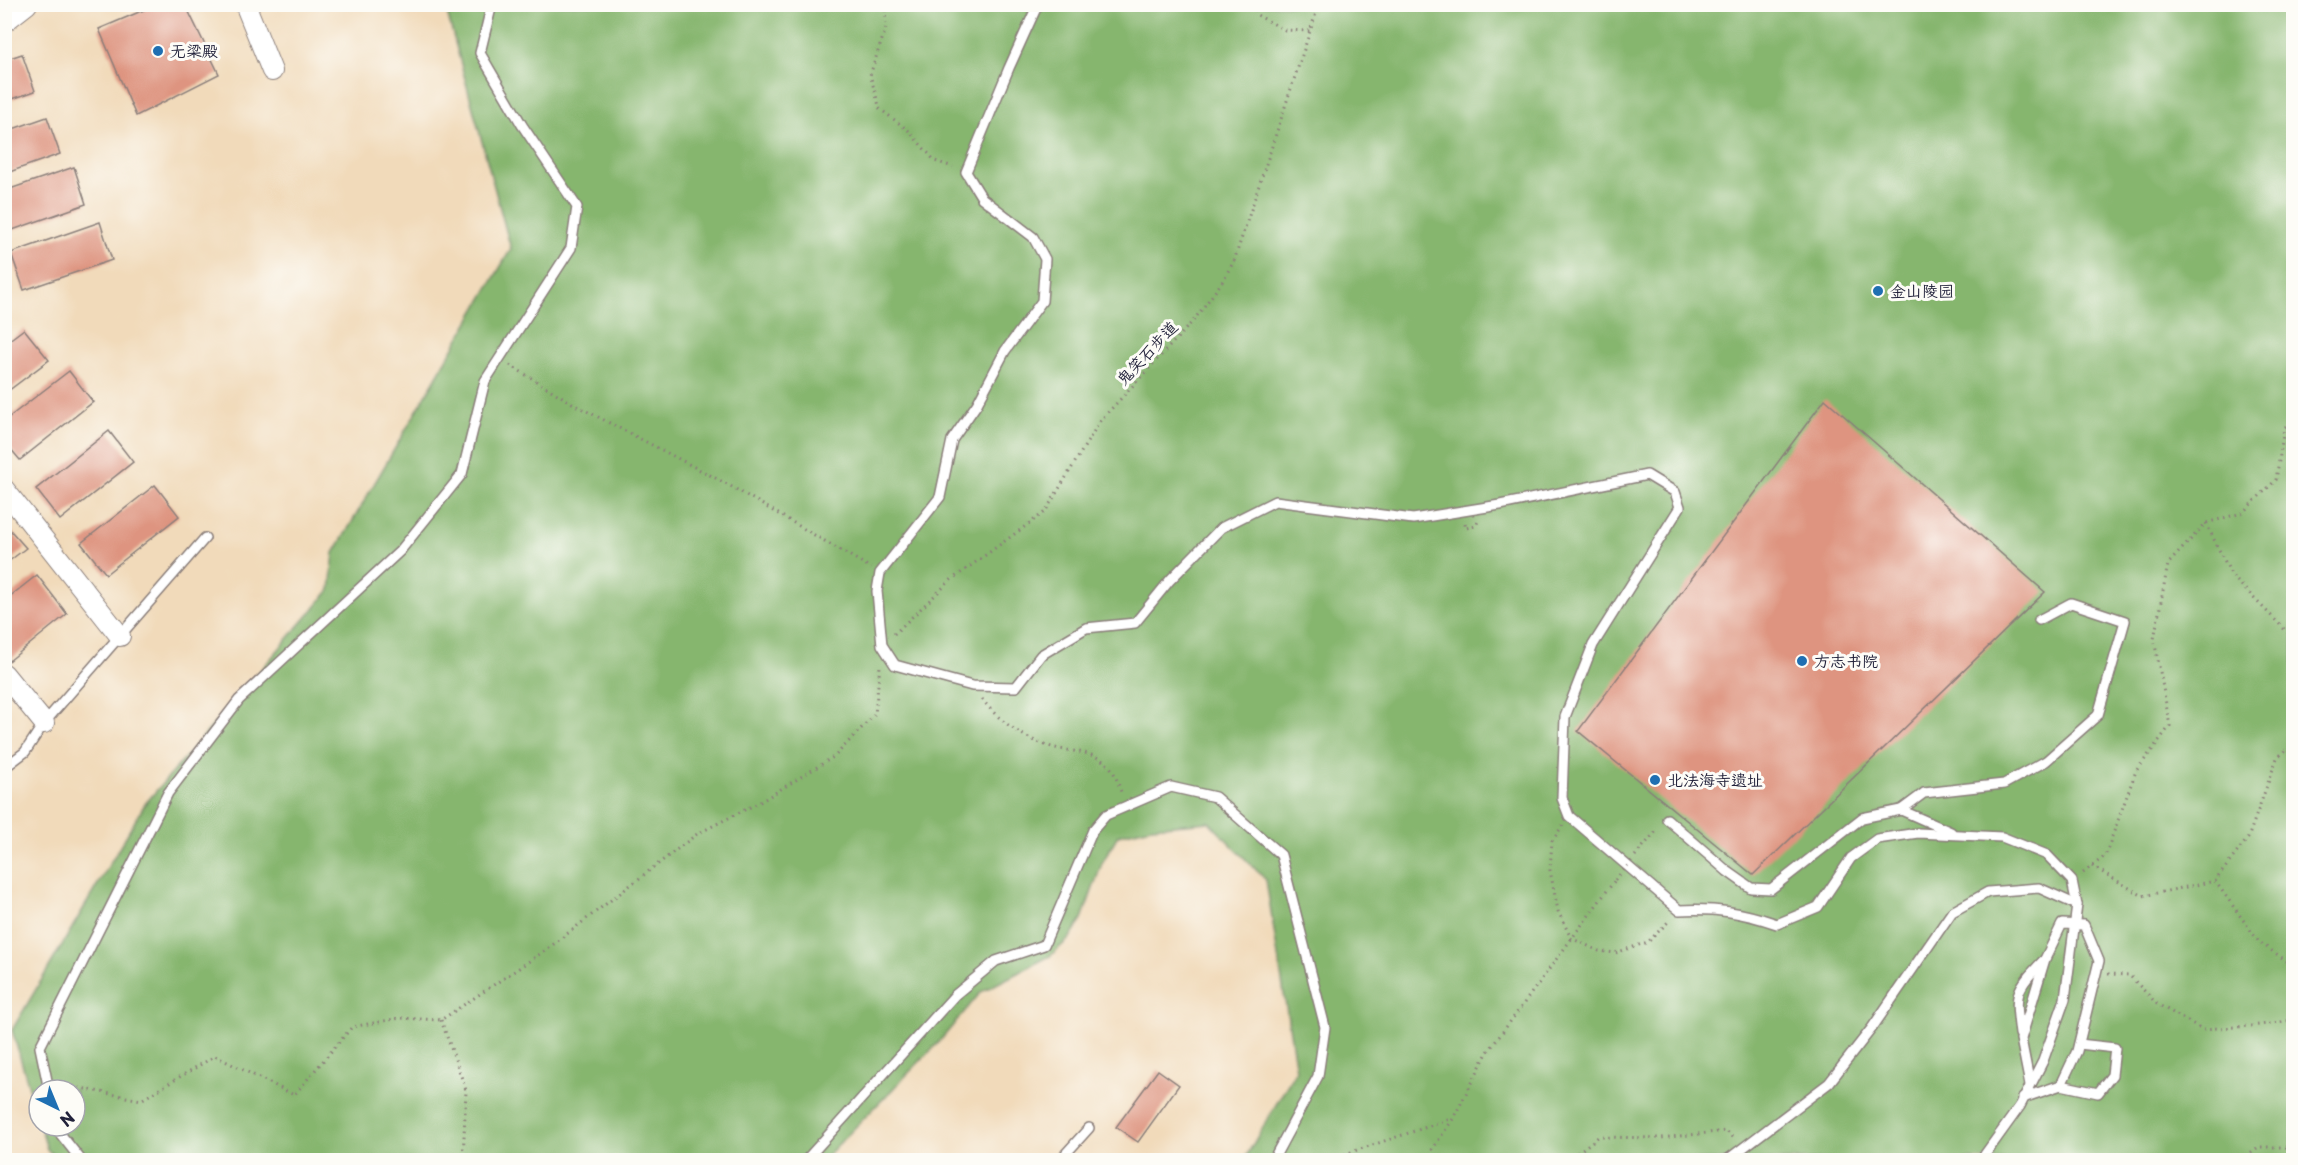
<svg xmlns="http://www.w3.org/2000/svg" width="2298" height="1165" font-family="'Playpen Sans','LXGW WenKai TC',sans-serif">
	<style>
		.forest { fill: #86b66e; stroke: #546c54; stroke-width: 1.5 }
		.building { fill: #de9480 }
		.lines { fill: none; stroke-linecap: round; stroke-linejoin: round }
		.service-casing { stroke: #8a7e7a; stroke-width: 12 }
		.minor-casing { stroke: #8a7e7a; stroke-width: 22 }
		.path { stroke: #8a7e7a; stroke-width: 3; stroke-dasharray: 1.5 4.5; stroke-linecap: butt }
		.service { stroke: #fff; stroke-width: 9 }
		.minor { stroke: #fff; stroke-width: 20 }
		.path-bridge { stroke: #8a7e7a; stroke-width: 3; stroke-dasharray: 1.5 4.5; stroke-linecap: butt }
		.poi-dot { fill: #1f6fb2; stroke: #fdfcf7; stroke-width: 2 }
		.labels { text-anchor: middle; stroke-width: 6; stroke-linejoin: round; paint-order: stroke }
		.poi-label { font-size: 16px; fill: #22223b; stroke: #fdfcf7; text-anchor: start }
		.street-label { font-size: 16px; fill: #22223b; stroke: #fdfcf7 }
	</style>
	<rect width="100%" height="100%" fill="#fdfcf7"/>
	<filter id="ink" filterUnits="userSpaceOnUse"><feTurbulence type="fractalNoise" baseFrequency=".0167" numOctaves="2"/><feDisplacementMap in="SourceGraphic" scale="12" xChannelSelector="R" yChannelSelector="G"/><feConvolveMatrix kernelMatrix="1 2 1 2 8 2 1 2 1" color-interpolation-filters="sRGB"/></filter>
	<filter id="wash" filterUnits="userSpaceOnUse"><feTurbulence type="fractalNoise" baseFrequency=".008" numOctaves="4" result="noise"/><feDisplacementMap in="SourceGraphic" scale="24" xChannelSelector="R" yChannelSelector="G"/><feGaussianBlur stdDeviation="1.35" result="paint"/><feColorMatrix in="noise" values="0 0 0 0 0 0 0 0 0 0 0 0 0 0 0 0 0 1.4 0 .05"/><feComposite in="paint" operator="in"/></filter>
	<g filter="url(#wash)">
		<rect width="100%" height="100%" fill="#f1daba"/>
		<path class="forest" d="M445,5H2293V1160H1244L1296,1070L1266,880L1209,822L1151,827L1118,835L1102,863L1082,919L1069,939L1050,956L981,992L939,1042L823,1160H58L47,1149L40,1126H75V1090H39V1121L12,1030L145,804L330,590L334,553L511,249Z"/>
		<g id="blocks">
			<g class="building">
				<path d="M158,4H185L219,74L136,116L99,29Z"/>
				<path d="M22,54L35,91L4,102V60Z"/>
				<path d="M47,117L60,154L4,174V132Z"/>
				<path d="M74,167L86,204L4,233V191Z"/>
				<path d="M100,222L112,260L24,290L11,253Z"/>
				<path d="M24,329L49,360L4,394V344Z"/>
				<path d="M69,371L93,402L20,460L4,441V421Z"/>
				<path d="M1825,399L2045,592L1753,875L1578,731Z"/>
				<path d="M109,431L133,462L60,520L36,489Z"/>
				<path d="M155,485L179,516L106,574L81,543Z"/>
				<path d="M4,523L26,548L4,565Z"/>
				<path d="M37,575L67,614L9,661L4,654V601Z"/>
				<path d="M1158,1070L1179,1085L1138,1142L1116,1127Z"/>
			</g>
		</g>
	</g>
	<g filter="url(#ink)">
		<use href="#blocks" fill-opacity="0" stroke="#8a7e7a" stroke-width="1.5"/>
		<g class="lines">
			<g class="service-casing">
				<g id="service">
					<path d="M1038,4L1009,68L966,172L982,198L1033,237L1045,259L1042,301L1005,351L977,404L952,440L940,497L880,573L877,591L882,645L895,665L972,686L1016,687L1041,655L1086,628L1135,623L1170,580L1221,528L1275,501L1413,519L1500,505L1647,475L1675,492L1680,507L1593,645L1565,717L1562,798L1569,816L1679,910C1716,908 1742,912 1777,924L1818,907L1851,858L1877,839L1918,833L2002,837L2047,855L2072,881L2077,905L2065,999L2043,1061L2020,1106L1981,1160"/>
					<path d="M4,768L25,752L44,723L205,538"/>
					<path d="M1901,810L1924,793L2004,784L2046,761L2098,715L2125,621L2071,603L2039,620"/>
					<path d="M1667,819L1727,871L1751,888L1771,889L1862,818L1901,810L1951,832"/>
					<path d="M2020,1034C2015,993 2014,991 2043,961"/>
					<path d="M2061,1085L2098,1093L2112,1075L2115,1048L2079,1044"/>
					<path d="M49,1090L40,1047L168,793L239,700L400,551L462,474L485,381L571,248L577,207L522,125L480,53L492,4"/>
					<path d="M2023,1098L2061,1085L2077,1051L2099,961L2084,925L2062,924L2045,959L2021,1039L2030,1085"/>
					<path d="M57,1126L58,1131L81,1160"/>
					<path d="M806,1160L955,995L996,961L1044,945L1093,830L1106,815L1171,787L1215,797L1281,855L1325,1027L1318,1076L1273,1160"/>
					<path d="M1060,1160L1089,1128"/>
					<path d="M1727,1160L1829,1083L1872,1028L1952,912L1988,892L2039,888L2077,905"/>
				</g>
			</g>
			<g class="minor-casing">
				<g id="minor">
					<path d="M245,4L272,71"/>
					<path d="M4,22L27,4"/>
					<path d="M4,489L120,636"/>
					<path d="M4,674L44,723"/>
				</g>
			</g>
			<g class="path">
				<path d="M885,4L886,28L870,75L880,109L908,130L935,161L953,167"/>
				<path d="M1254,4L1257,15L1285,30L1310,31"/>
				<path d="M510,365L577,406L727,484L871,568"/>
				<path d="M1465,523L1466,528L1476,526L1478,521"/>
				<path d="M2206,523L2232,576L2294,639"/>
				<path d="M894,634L951,580L1045,512L1100,421L1194,320L1222,282L1234,261L1319,4"/>
				<path d="M982,699C1000,723 1030,743 1060,749C1078,752 1094,752 1108,765C1115,771 1119,786 1122,795"/>
				<path d="M1563,825L1552,841L1550,870L1558,911L1571,938L1599,951L1615,953L1648,942L1670,920"/>
				<path d="M1635,856L1658,829"/>
				<path d="M2092,866L2143,896L2215,881L2248,838L2277,758L2294,743"/>
				<path d="M2083,873L2105,856L2136,771L2170,726L2154,639L2168,564L2206,523L2242,513L2276,480L2284,428L2294,419"/>
				<path d="M2215,881L2259,942L2294,966"/>
				<path d="M2108,974L2129,975L2157,1004L2202,1029L2252,1026L2294,1020"/>
				<path d="M441,1020L466,1090L463,1160"/>
				<path d="M61,1084L141,1100L215,1056L294,1095L352,1027L400,1018L441,1020L546,950L697,834L760,802L835,756L875,714L880,666"/>
				<path d="M1327,1160L1451,1119"/>
				<path d="M1425,1160L1453,1119L1487,1053L1615,880"/>
				<path d="M1568,1160L1598,1137L1661,1138L1726,1131L1734,1138"/>
				<path d="M2241,1160L2260,1147H2294"/>
			</g>
			<use href="#service" class="service"/>
			<use href="#minor" class="minor"/>
			<path class="path-bridge" d="M1615,880L1634,858"/>
		</g>
	</g>
	<g class="poi-dot">
		<circle cx="158" cy="51" r="6"/>
		<circle cx="1878" cy="291" r="6"/>
		<circle cx="1802" cy="661" r="6"/>
		<circle cx="1655" cy="780" r="6"/>
	</g>
	<g class="labels">
		<g class="poi-label">
			<text x="170" y="57">无梁殿</text>
			<text x="1890" y="297">金山陵园</text>
			<text x="1814" y="667">方志书院</text>
			<text x="1667" y="786">北法海寺遗址</text>
		</g>
		<g class="street-label">
			<text transform="translate(1147 353) rotate(-47)" y="6">鬼笑石步道</text>
		</g>
	</g>
	<rect width="2298" height="1165" fill="none" stroke="#fdfcf7" stroke-width="24"/>
	<g transform="translate(57 1108) rotate(137)"><circle r="28" fill="#fdfcf7" stroke="#a5a5ac" stroke-width="1.5"/>
	<path d="M0-4.5L10 22L0 15L-10 22Z" fill="#1f6fb2"/>
	<text y="-9" font-size="16" font-weight="bold" text-anchor="middle" fill="#22223b">N</text>
	</g>
</svg>
